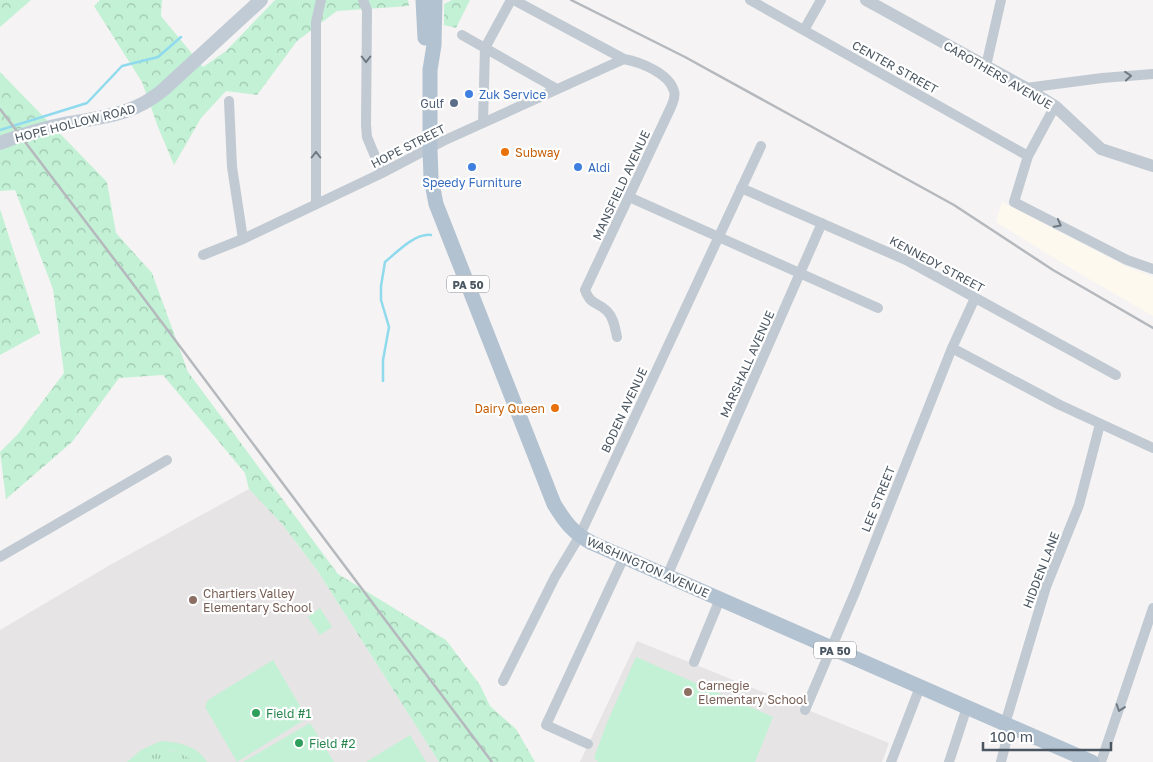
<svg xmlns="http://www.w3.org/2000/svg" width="1153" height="762" font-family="'Golos Text',sans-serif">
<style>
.commercial{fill:#fdf9ef}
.education{fill:#e6e4e5}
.grass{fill:url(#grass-tufts)}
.forest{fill:url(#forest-crowns)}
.park{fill:#c3f1d5}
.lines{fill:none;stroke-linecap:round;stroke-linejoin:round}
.stream{stroke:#90daee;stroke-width:2.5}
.minor{stroke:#c1cad2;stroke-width:10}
.tertiary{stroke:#c1cad2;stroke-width:12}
.secondary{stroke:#c1cbd6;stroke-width:14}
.primary{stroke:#b3c2d1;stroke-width:15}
.rail{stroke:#b5b8bd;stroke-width:2.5}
.oneway{stroke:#6e7983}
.shop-dot{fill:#3f7fe0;stroke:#fff;stroke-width:2}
.service-dot{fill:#5c6f8a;stroke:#fff;stroke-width:2}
.food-dot{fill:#e8710a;stroke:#fff;stroke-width:2}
.education-dot{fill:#8d6e63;stroke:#fff;stroke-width:2}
.leisure-dot{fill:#2e9e5b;stroke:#fff;stroke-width:2}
.labels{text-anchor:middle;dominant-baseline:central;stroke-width:4.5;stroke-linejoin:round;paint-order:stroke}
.shield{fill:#fff;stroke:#808990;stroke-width:1}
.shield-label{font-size:11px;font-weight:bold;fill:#4a5661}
.street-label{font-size:12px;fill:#4a5661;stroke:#fff}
.shop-label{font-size:12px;fill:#366cbe;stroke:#fff;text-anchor:start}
.service-label{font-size:12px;fill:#4e5e75;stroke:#fff;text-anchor:end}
.food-label{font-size:12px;fill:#c56008;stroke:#fff;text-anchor:start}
.education-label{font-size:12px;fill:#785e54;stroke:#fff;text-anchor:start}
.leisure-label{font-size:12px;fill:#27864d;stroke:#fff;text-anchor:start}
</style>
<defs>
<pattern id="grass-tufts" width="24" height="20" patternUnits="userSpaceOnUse" patternTransform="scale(1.25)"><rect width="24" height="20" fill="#c3f1d5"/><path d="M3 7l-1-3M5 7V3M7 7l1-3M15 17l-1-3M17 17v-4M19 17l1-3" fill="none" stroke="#a0c6b0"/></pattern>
<pattern id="forest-crowns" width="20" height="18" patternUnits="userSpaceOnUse" patternTransform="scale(1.25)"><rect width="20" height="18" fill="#c3f1d5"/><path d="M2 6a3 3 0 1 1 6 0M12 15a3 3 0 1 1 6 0" fill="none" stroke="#a0c6b0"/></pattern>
</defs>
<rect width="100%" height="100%" fill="#f5f3f3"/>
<path class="commercial" d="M 1002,202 L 1127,267 L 1153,277 L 1153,316 L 1077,272 L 996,222 Z"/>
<path class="education" d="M 249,489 L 282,524 L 317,570 L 439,762 L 0,762 L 0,630 L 110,565 Z
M 637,641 L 889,743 L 882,762 L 580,762 Z"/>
<path class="grass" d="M 162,750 L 179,752 L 196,762 L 139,762 L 153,753 Z"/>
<path class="forest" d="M 0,0 L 31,0 L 0,27 Z
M 100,0 L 162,0 L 161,16 L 203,67 L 226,51 L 275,0 L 408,0 L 409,6 L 337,11 L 297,41 L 257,95 L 226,91 L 201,118 L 174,165 L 158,127 L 142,82 L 94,6 Z
M 452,0 L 470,0 L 456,28 L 444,25 L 444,4 Z
M 0,72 L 107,182 L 116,233 L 152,273 L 188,372 L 338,574 L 446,640 L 480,685 L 490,706 L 516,729 L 535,762 L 439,762 L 317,570 L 282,524 L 249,489 L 245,473 L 163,375 L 119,378 L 72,442 L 6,499 L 0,452 L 18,434 L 64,373 L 53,289 L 15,190 L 0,191 Z
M 0,209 L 40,333 L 0,355 Z"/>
<path class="park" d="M 320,608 L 332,627 L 320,635 L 308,617 Z
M 636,657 L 773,717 L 755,762 L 598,762 L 594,758 L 606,725 Z
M 273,660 L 307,718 L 237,762 L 205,707 L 208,700 Z
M 310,723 L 334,762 L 243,762 Z
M 410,735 L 426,762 L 366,762 Z
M 161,741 C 178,742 198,746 207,762 L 196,762 L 179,752 L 170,750 L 153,753 L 139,762 L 127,762 L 141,750 Z"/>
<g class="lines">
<path class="stream" d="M 0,130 L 87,103 L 122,66 L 158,57 L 181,37
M 383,381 L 383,360 L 389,327 L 381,300 L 381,286 L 385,262 C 397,252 415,233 431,235"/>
<path class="minor" d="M 363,0 L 367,10 L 366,125 L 367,137 L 382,173
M 514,0 L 624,59 C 640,62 669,73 674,91 C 676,97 673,102 671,107 L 585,290 C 591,306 597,301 607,311 C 614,318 615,328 617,337
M 750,0 L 1028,156
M 804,30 L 821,0
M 462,35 L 557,89
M 986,66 L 1001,0
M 1026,88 L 1102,78 L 1153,74
M 229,101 L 232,167 L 243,239
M 1055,106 L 1028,156 L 1014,202 L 1127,260 L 1153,269
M 483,123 L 485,48 L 511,0
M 741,188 L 908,261 L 1116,375
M 629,197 L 878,308
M 316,204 L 316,22 L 321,0
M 203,255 L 243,239 L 382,173 L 443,141 L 624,59
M 952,348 L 1060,405 L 1153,448
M 0,557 L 167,460
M 667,576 L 822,223
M 694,662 L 720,599
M 503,681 L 555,577 L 579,537 L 761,146
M 805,710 L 856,590 L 952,348 L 975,298
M 1005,724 L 1046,587 L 1079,505 L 1100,424
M 588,744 L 546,725 L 624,557
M 891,762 L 920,687
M 949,762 L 967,707
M 1001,762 L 1010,726
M 1101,762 L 1153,608"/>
<path class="tertiary" d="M 866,0 L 1026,88 L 1055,106 L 1101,149 L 1153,166"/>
<path class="secondary" d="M 0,143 C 19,136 39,129 59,125 C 98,117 131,117 163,90 L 261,0"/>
<path class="primary" d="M 423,0 L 425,38
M 435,0 L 434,45 L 430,70 L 430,149 L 431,178 L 436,204 L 554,504 C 565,522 573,533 592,543 L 1092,762"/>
<path class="rail" d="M 571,0 L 685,57 L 954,205 L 1053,270 L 1153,328
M 0,109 L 127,276 L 492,762"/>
</g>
<defs><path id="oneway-chevron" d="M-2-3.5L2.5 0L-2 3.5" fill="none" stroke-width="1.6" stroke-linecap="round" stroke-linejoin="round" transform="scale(1.25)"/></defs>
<g class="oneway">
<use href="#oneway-chevron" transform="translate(366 59) rotate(90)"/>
<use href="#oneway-chevron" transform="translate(1128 76) rotate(-5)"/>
<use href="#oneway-chevron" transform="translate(316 155) rotate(-90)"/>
<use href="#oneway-chevron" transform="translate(1058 224) rotate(28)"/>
<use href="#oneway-chevron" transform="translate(1120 708) rotate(109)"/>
</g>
<g class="shop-dot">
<circle cx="469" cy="94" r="5"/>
<circle cx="472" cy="167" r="5"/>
<circle cx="578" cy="167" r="5"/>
</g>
<circle class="service-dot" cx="454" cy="103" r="5"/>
<g class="food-dot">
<circle cx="505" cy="152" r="5"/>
<circle cx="555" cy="408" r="5"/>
</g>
<g class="education-dot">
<circle cx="193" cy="600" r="5"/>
<circle cx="688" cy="692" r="5"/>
</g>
<g class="leisure-dot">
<circle cx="256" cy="713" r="5"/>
<circle cx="299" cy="743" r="5"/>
</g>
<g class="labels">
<g class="shield">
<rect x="447" y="275.5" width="42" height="17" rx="4"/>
<rect x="814" y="641.5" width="42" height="17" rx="4"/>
</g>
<g class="shield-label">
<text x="468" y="284">PA 50</text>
<text x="835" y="650">PA 50</text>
</g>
<g class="street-label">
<text transform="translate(895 67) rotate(29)">CENTER STREET</text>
<text transform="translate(998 75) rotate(30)">CAROTHERS AVENUE</text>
<text transform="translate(75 123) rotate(-14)">HOPE HOLLOW ROAD</text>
<text transform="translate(408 146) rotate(-27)">HOPE STREET</text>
<text transform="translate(621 185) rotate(-65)">MANSFIELD AVENUE</text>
<text transform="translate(937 264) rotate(28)">KENNEDY STREET</text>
<text transform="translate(747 364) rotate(-66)">MARSHALL AVENUE</text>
<text transform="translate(624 410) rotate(-65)">BODEN AVENUE</text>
<text transform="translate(878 499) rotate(-68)">LEE STREET</text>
<text transform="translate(648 567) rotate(24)">WASHINGTON AVENUE</text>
<text transform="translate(1041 570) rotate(-69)">HIDDEN LANE</text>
</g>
<g class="shop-label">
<text x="479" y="94">Zuk Service</text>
<text x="588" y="167">Aldi</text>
<text x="472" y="182" text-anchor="middle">Speedy Furniture</text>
</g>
<g class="service-label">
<text x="444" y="103">Gulf</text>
</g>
<g class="food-label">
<text x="515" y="152">Subway</text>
<text x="545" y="408" text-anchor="end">Dairy Queen</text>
</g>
<g class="education-label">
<text x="203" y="593">Chartiers Valley<tspan x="203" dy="14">Elementary School</tspan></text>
<text x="698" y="685">Carnegie<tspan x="698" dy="14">Elementary School</tspan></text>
</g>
<g class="leisure-label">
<text x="266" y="713">Field #1</text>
<text x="309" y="743">Field #2</text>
</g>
</g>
<path d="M983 742v8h128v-8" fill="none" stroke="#4a5661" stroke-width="2.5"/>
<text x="990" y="742" font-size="15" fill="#4a5661" stroke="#ffffff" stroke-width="4" paint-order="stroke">100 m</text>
</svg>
